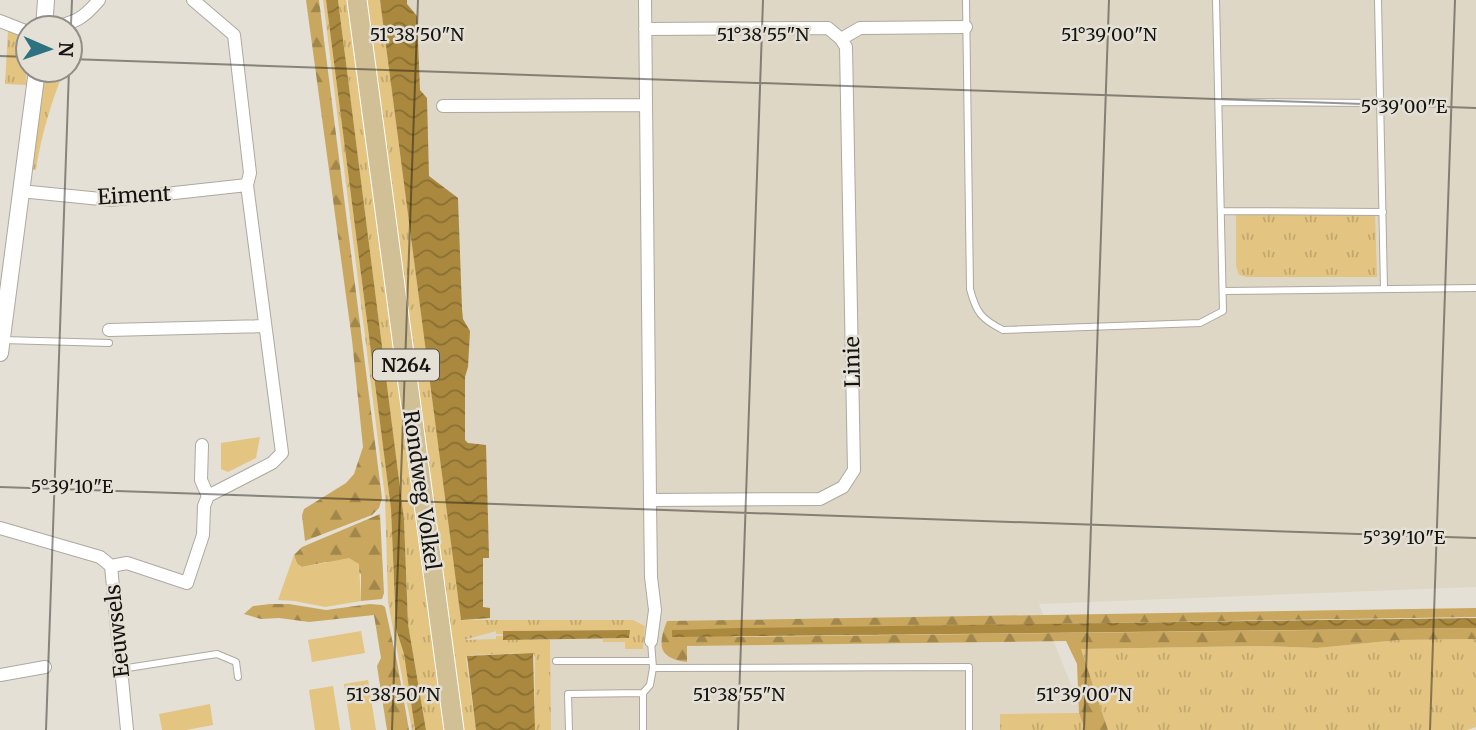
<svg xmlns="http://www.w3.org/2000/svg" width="1476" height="730" font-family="Merriweather,serif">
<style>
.built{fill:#dfd7c6}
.grass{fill:url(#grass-tufts)}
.forest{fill:url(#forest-firs)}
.park{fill:#e3c480}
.water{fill:url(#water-waves)}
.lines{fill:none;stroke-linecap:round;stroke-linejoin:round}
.service-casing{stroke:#ada9a0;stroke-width:8}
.minor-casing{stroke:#ada9a0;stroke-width:14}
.tertiary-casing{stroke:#ada9a0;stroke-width:18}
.primary-casing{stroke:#fff;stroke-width:21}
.service{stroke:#fff;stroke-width:6}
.minor{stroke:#fff;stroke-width:12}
.tertiary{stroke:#fff;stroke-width:16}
.primary{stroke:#d1bf95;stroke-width:19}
.ticks{fill:none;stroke:#151310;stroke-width:2;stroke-opacity:0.45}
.labels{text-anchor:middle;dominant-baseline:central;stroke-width:5;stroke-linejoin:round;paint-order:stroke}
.shield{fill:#e4e0d6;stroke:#53504b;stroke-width:2}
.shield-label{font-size:19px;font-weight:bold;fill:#151310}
.street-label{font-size:21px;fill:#151310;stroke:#e4e0d6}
.ticks-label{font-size:18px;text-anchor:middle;fill:#151310;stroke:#e4e0d6;stroke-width:5;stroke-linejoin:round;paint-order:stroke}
</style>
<defs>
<pattern id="grass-tufts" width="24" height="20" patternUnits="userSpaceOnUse" patternTransform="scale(1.75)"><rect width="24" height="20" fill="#e3c480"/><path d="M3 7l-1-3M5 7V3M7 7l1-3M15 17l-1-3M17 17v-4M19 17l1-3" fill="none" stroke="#c2a86e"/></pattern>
<pattern id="forest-firs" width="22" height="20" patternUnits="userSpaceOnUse" patternTransform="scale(1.75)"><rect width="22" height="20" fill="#c9a75e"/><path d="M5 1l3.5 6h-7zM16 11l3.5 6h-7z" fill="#a2874c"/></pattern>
<pattern id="water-waves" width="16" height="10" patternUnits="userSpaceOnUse" patternTransform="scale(1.75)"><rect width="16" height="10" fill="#aa893f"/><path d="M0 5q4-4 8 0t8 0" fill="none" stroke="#896f33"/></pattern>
</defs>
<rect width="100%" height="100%" fill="#e4e0d6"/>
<path class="built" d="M 372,0 L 1476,0 L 1476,587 L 1039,604 L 1089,730 L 469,730 Z"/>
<path class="grass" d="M 323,0 L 326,0 L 391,509 L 396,629 L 404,654 L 415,730 L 412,730 L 388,602 L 385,497 Z
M 338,0 L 349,0 L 445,730 L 426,730 L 408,624 L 404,519 Z
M 366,0 L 380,0 L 461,620 L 633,620 L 645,626 L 643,649 L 625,649 L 625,642 L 603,642 L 603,639 L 629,638 L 629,630 L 504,631 L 503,634 L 496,634 L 496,631 L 464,640 L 496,639 L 496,636 L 503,636 L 503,640 L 550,640 L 551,730 L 535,730 L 535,657 L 533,653 L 470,655 L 466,659 L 476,730 L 462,730 Z
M 8,30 L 28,41 L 26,85 L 5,84 Z
M 45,70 L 64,70 C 51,104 41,135 36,170 L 30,169 Z
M 1375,212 L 1377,277 L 1247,277 L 1239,275 L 1236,266 L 1236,213 Z
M 1476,639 L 1476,727 L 1467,730 L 1108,730 L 1081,649 L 1260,646 L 1317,648 L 1399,640 Z
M 1079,713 L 1085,730 L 1000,730 L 1000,714 Z"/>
<path class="forest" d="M 306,0 L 319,0 L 382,498 L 379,508 L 372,515 L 305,541 L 302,515 L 304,509 L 346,483 L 354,474 L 363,447 L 352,340 Z
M 380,514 L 384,593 L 382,599 L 361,601 L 361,574 L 326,562 L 302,567 L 297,564 L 294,555 L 302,547 Z
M 270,604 L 289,604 L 326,610 L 370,604 L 382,605 L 385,607 L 397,662 L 409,730 L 387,730 L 377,666 L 381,658 L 374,615 L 309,622 L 279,618 L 261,619 L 244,614 L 253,606 Z
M 1476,608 L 1476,617 L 672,630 L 737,637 L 1476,628 L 1476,639 L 1399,640 L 1317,648 L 1260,646 L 1081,649 L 1108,730 L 1085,730 L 1079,713 L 1077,664 L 1066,641 L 687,646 L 687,662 C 657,658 658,644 667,621 Z"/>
<path class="park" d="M 260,437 L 256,458 L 228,472 L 221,469 L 221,443 Z
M 294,555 L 297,564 L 302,567 L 349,558 L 359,564 L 361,601 L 325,607 L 294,601 L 278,600 Z
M 361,631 L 365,653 L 312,662 L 308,640 Z
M 368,680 L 376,730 L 351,730 L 344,684 Z
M 333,686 L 340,730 L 315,730 L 309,690 Z
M 210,704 L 213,725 L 186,730 L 162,730 L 159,714 Z"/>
<path class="water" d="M 326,0 L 338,0 L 404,519 L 408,624 L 426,730 L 415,730 L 404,654 L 396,629 L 391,509 Z
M 380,0 L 407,0 L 407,4 L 417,16 L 420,90 L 427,98 L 429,176 L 458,198 L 462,309 L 463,319 L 470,331 L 468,367 L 465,377 L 465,440 L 468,443 L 486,445 L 489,555 L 489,558 L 483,558 L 483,607 L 490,608 L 490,618 L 461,620 Z
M 1476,618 L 1476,628 L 672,637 L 672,630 L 738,628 Z
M 630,630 L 629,638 L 503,640 L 503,631 Z
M 533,653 L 535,730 L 476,730 L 467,656 Z"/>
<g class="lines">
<g class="service-casing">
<path id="service" d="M 966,0 L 970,289 C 976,312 981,319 1003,330 L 1200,323 L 1223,311 L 1216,0
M 1378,0 L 1384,289
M 1219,102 L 1380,103
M 1221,211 L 1383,212
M 1224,291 L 1476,288
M 3,340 L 109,343
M 651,641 L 653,668 L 969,667 L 969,730
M 556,661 L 652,661
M 121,669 L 217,654 L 236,662 L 238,677
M 569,730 L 568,694 L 643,693
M 643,730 L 643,693 L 650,685 L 653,668"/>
</g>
<g class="minor-casing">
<path id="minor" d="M 645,0 L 650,500 L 651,577 L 655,610 L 651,641
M 0,21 L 28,32
M 53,28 C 77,21 83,19 99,0
M 645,29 L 828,28 L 841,39 L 846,47 L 854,470 L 843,487 L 820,499 L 650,500
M 841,39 L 860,28 L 966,27
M 443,106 L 646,105
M 20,191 L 111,200 L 247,185
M 109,330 L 265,326
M 202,445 L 201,480 L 208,496
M 0,528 L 100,557 L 111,566 L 127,730
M 111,566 L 127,563 L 187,583 L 203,535 L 204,506 L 208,496 L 272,463 L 282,453 L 247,185 L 250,173 L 234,35 L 193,0
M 0,675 L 45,667"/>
</g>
<g class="tertiary-casing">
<path id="tertiary" d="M 44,28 L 46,0
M 0,353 L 37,70"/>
</g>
<g class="primary-casing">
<path id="primary" d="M 357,0 L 454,730"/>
</g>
<use href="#service" class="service"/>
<use href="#minor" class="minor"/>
<use href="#tertiary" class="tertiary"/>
<use href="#primary" class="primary"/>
</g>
<path class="ticks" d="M 70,48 L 72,0M 0,56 L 28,57M 70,59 L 1476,108M 0,487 L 1476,538M 46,730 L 69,70M 392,730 L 418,0M 738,730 L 763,0M 1084,730 L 1109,0M 1430,730 L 1455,0"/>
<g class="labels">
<rect class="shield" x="373" y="349.5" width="66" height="31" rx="5"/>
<g class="shield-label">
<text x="406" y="365">N264</text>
</g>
<g class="street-label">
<text transform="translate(134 195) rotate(-3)">Eiment</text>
<text transform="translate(852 362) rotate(-91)">Linie</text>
<text transform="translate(422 490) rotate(82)">Rondweg Volkel</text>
<text transform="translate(117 631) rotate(-96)">Eeuwsels</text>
</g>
</g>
<g class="ticks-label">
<text x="417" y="41">51°38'50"N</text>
<text x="763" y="41">51°38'55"N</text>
<text x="1109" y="41">51°39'00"N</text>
<text x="1404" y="113">5°39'00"E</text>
<text x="72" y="493">5°39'10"E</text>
<text x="1404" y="544">5°39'10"E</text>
<text x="393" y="701">51°38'50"N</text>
<text x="739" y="701">51°38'55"N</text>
<text x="1084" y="701">51°39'00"N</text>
</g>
<g transform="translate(49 49) rotate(92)"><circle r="33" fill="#e4e0d6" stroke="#918e87" stroke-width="2"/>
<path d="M0-5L12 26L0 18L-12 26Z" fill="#2e7282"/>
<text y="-10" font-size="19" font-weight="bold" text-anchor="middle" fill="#151310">N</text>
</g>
</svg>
